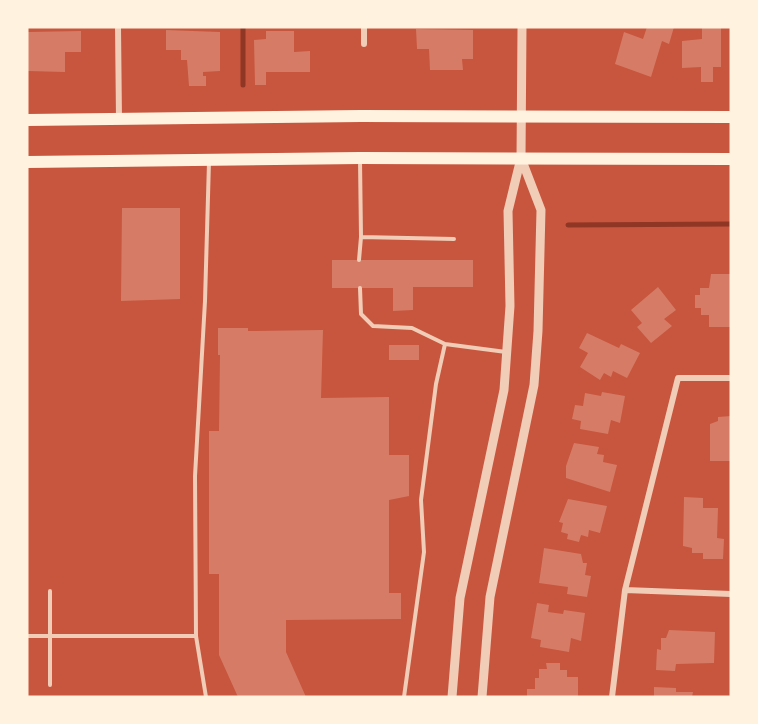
<svg xmlns="http://www.w3.org/2000/svg" width="758" height="724" font-family="'Roboto Condensed',sans-serif">
<style>
.lines{fill:none;stroke-linecap:round;stroke-linejoin:round}
.stream{stroke:#8f3625;stroke-width:5}
.building{fill:#d67c66}
.service{stroke:#f1ccb7;stroke-width:4}
.minor{stroke:#f1ccb7;stroke-width:6}
.tertiary{stroke:#f1ccb7;stroke-width:9}
.primary{stroke:#fff3e0;stroke-width:12}
</style>
<rect width="100%" height="100%" fill="#c8553d"/>
<g class="lines">
<path class="stream" d="M 243,27 L 243,85
M 568,225 L 731,224"/>
</g>
<path class="building" d="M 647,27 L 674,27 L 669,44 L 662,41 L 651,77 L 615,64 L 624,32 L 643,39 Z
M 702,27 L 721,27 L 721,67 L 713,67 L 713,82 L 701,82 L 701,67 L 682,68 L 682,41 L 702,39 Z
M 416,29 L 473,30 L 473,59 L 462,59 L 463,70 L 430,70 L 429,49 L 417,49 Z
M 166,30 L 220,32 L 220,71 L 203,72 L 203,76 L 206,76 L 206,86 L 189,86 L 187,60 L 181,60 L 181,50 L 166,50 Z
M 81,31 L 81,52 L 65,52 L 65,72 L 28,71 L 28,32 Z
M 266,31 L 294,31 L 294,52 L 310,51 L 310,72 L 266,72 L 266,85 L 255,85 L 254,40 L 266,39 Z
M 122,208 L 180,208 L 180,299 L 121,301 Z
M 332,260 L 473,260 L 473,287 L 413,287 L 413,310 L 393,311 L 393,288 L 332,288 Z
M 711,274 L 730,274 L 731,327 L 709,327 L 709,315 L 701,315 L 701,308 L 695,308 L 695,295 L 700,295 L 700,288 L 709,288 Z
M 658,287 L 676,310 L 664,319 L 672,326 L 651,343 L 637,327 L 642,323 L 631,310 Z
M 218,328 L 248,328 L 248,331 L 323,330 L 321,398 L 389,397 L 389,455 L 409,455 L 409,496 L 389,500 L 389,593 L 401,593 L 401,619 L 286,620 L 286,652 L 306,697 L 238,697 L 219,655 L 219,574 L 209,574 L 209,431 L 219,431 L 220,355 L 218,355 Z
M 587,333 L 619,348 L 621,344 L 640,353 L 627,378 L 613,371 L 611,377 L 604,373 L 600,380 L 580,367 L 588,353 L 579,348 Z
M 389,345 L 419,345 L 419,360 L 389,360 Z
M 602,392 L 625,396 L 620,423 L 611,420 L 608,434 L 580,429 L 581,421 L 572,419 L 575,405 L 583,406 L 585,393 L 601,396 Z
M 731,416 L 731,461 L 710,461 L 710,424 L 718,421 L 718,417 Z
M 574,443 L 599,447 L 597,454 L 604,455 L 603,462 L 617,465 L 610,492 L 566,478 L 566,466 Z
M 684,497 L 703,498 L 703,508 L 718,508 L 717,538 L 724,539 L 723,559 L 703,559 L 703,553 L 692,553 L 692,548 L 683,546 Z
M 568,499 L 607,506 L 600,533 L 589,530 L 588,537 L 581,535 L 579,542 L 567,539 L 568,534 L 561,532 L 563,523 L 559,522 Z
M 544,548 L 581,554 L 583,563 L 587,563 L 585,575 L 591,576 L 587,597 L 567,594 L 568,587 L 539,583 Z
M 537,603 L 549,605 L 548,612 L 563,614 L 564,610 L 585,613 L 581,641 L 571,638 L 569,652 L 540,647 L 541,640 L 531,638 Z
M 669,630 L 715,632 L 714,663 L 676,664 L 675,671 L 656,670 L 657,649 L 661,650 L 661,638 L 666,638 Z
M 546,663 L 560,663 L 560,670 L 567,670 L 567,677 L 578,677 L 578,697 L 527,697 L 527,689 L 535,689 L 535,678 L 539,678 L 539,669 L 547,669 Z
M 654,687 L 676,688 L 676,692 L 693,692 L 692,697 L 654,697 Z"/>
<g class="lines">
<path class="service" d="M 360,160 L 361,237 L 454,239
M 359,260 L 361,237
M 360,288 L 361,314 L 373,326 L 412,328 L 445,344
M 50,591 L 50,685
M 27,636 L 196,636 L 195,476 L 205,301 L 209,162
M 196,636 L 206,697
M 404,697 L 424,552 L 421,500 L 436,384 L 445,344 L 506,352"/>
<path class="minor" d="M 118,27 L 119,119
M 364,27 L 364,44
M 625,590 L 731,594
M 612,697 L 625,590 L 678,378 L 731,378"/>
<path class="tertiary" d="M 452,697 L 460,598 L 504,390 L 510,306 L 508,211 L 521,158 L 522,27
M 482,697 L 490,597 L 534,385 L 538,331 L 541,210 L 521,158"/>
<path class="primary" d="M 27,120 L 361,116 L 731,117
M 27,162 L 360,158 L 731,159"/>
</g>
<rect width="758" height="724" fill="none" stroke="#fff3e0" stroke-width="57"/>
</svg>
